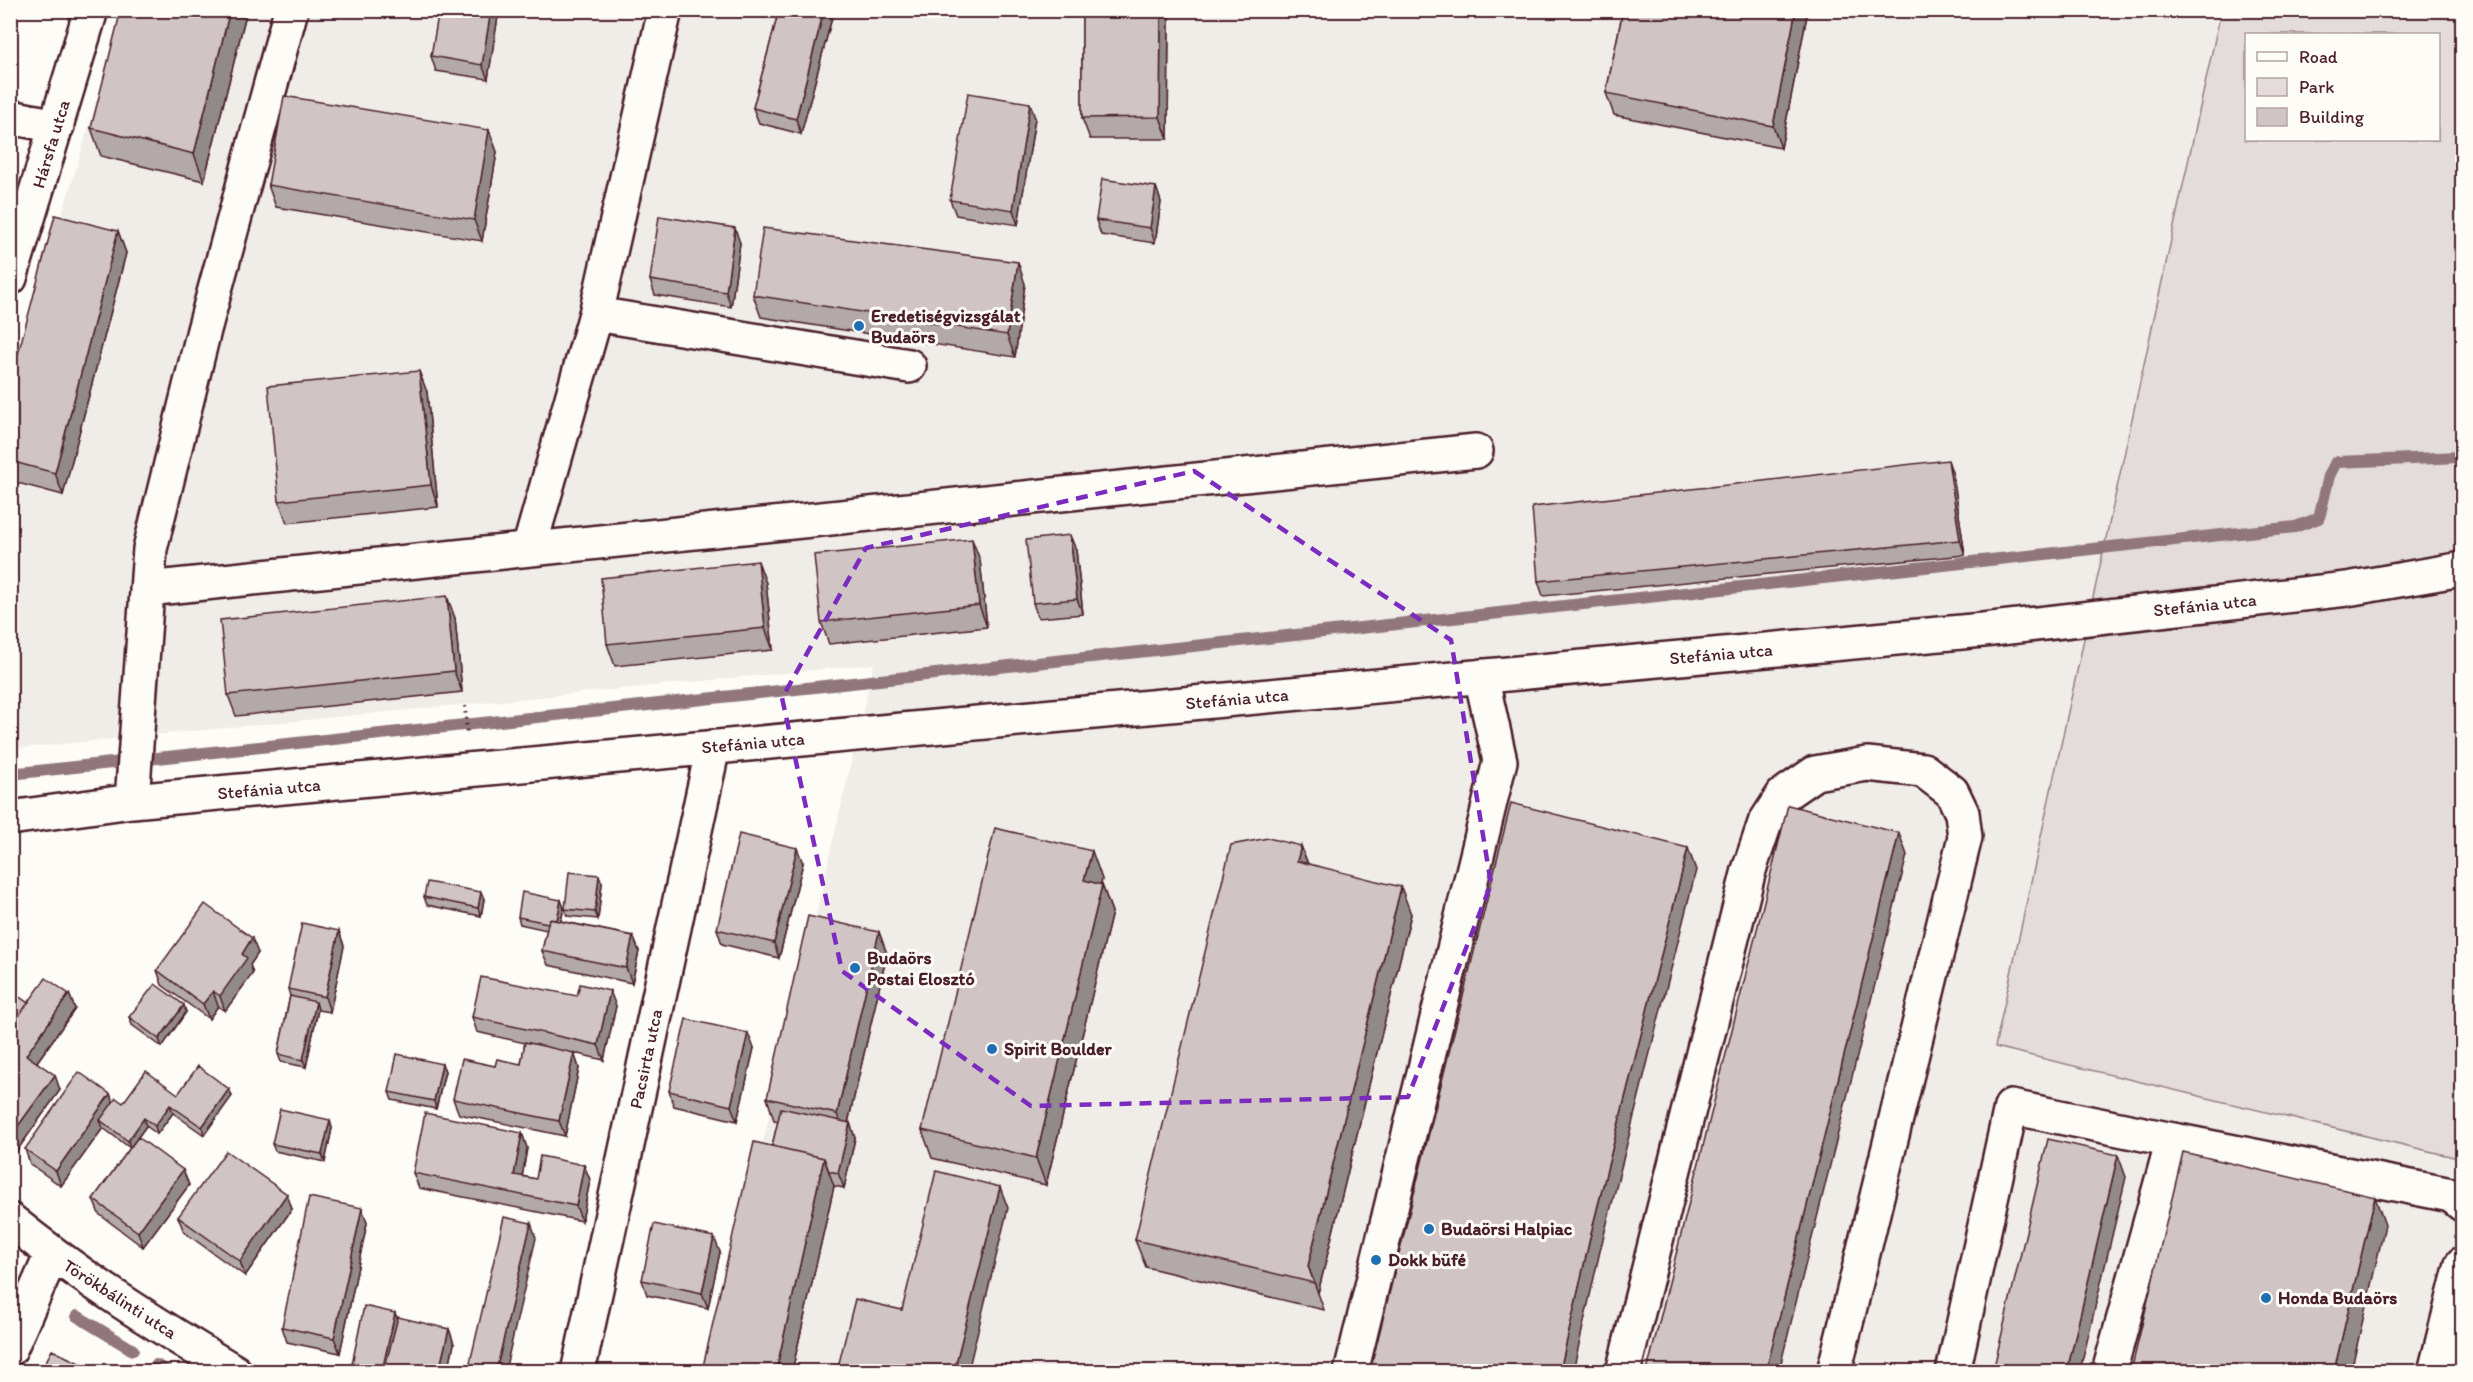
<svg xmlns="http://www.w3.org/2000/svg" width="2473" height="1382" font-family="Itim,sans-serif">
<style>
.built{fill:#f0ece8}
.green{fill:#e3dcda;stroke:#967e82;stroke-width:1.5;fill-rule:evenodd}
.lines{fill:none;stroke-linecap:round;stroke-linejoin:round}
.stream{stroke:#91777b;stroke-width:12}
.minor-casing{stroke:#4a1f2b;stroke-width:38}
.path{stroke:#4a1f2b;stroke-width:4;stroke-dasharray:1.5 4.5;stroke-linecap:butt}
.minor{stroke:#fdfcf7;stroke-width:33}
.wall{fill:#b3a9a9;stroke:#4a1f2b;stroke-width:1.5}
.shaded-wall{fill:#928a89;stroke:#4a1f2b;stroke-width:1.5}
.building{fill:#d0c5c4;stroke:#4a1f2b;stroke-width:1.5}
.marked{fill:none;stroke:#7b2cbf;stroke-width:4.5;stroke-dasharray:12 8;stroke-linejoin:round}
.poi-dot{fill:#1f6fb2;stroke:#fdfcf7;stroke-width:2}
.labels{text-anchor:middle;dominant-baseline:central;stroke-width:6;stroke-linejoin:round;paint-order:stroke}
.street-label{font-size:18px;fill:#4a1f2b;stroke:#fdfcf7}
.poi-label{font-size:18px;font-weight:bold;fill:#4a1f2b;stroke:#fdfcf7;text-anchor:start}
</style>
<rect width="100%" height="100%" fill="#fdfcf7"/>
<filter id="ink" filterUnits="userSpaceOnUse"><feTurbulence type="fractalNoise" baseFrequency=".0167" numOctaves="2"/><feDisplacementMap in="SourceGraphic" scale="12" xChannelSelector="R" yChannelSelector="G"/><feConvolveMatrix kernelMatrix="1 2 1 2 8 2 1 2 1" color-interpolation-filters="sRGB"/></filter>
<g filter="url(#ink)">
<path class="built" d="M 124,11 L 2221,11 L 1995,1047 L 2462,1159 L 2462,1371 L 710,1371 L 874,664 L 11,749 L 11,382 Z"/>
<path class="green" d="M 2221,11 L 2462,11 L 2462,1159 L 1995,1047 ZM 2246,34 L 2438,34 L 2438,140 L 2246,140 Z"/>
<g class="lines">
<path class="stream" d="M 10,774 L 2295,527 L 2319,518 L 2329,476 L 2336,462 L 2462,457
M 77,1316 L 133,1350
M 156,1365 L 168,1372"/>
<g class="minor-casing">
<path id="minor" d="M 10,117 L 57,126
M 10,278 L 91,10
M 596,314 L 909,366
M 529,549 L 596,314 L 665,10
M 147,589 L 1476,451
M 132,801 L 150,549 L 204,330 L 291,10
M 10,818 L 132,801 L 1983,630 L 2347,589 L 2462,569
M 10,1220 C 81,1278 157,1325 235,1372
M 10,1349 L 52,1254
M 578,1372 L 713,747
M 1351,1372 L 1500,761 L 1481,676
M 1623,1372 L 1749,870 L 1765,823 L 1783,795 L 1815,773 L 1867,764 L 1923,770 L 1952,792 L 1962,813 L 1965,837 L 1834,1372
M 1953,1372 L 2011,1107 L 2173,1140
M 2109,1372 L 2173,1140 L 2451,1195 L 2462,1204
M 2435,1372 L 2462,1264"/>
</g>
<path class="path" d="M 465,706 L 467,732"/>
<use href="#minor" class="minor"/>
</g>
<path class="wall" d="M 247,10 L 204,181 L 101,156 L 91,128 Z
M 499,10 L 488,79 L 436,71 L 431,56 Z
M 779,10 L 834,10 L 801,134 L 759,123 L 753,108 Z
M 1082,10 L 1169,10 L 1168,139 L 1090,139 L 1082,118 Z
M 1623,10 L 1808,10 L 1781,148 L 1614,115 L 1606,93 Z
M 1035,118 L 1018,225 L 956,215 L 950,200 Z
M 489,130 L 497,152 L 482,241 L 276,207 L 268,185 Z
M 1156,187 L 1161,202 L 1155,243 L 1101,235 L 1096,220 Z
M 118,231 L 126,253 L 63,495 L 10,481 L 10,384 Z
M 740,243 L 731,307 L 655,295 L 650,280 Z
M 1025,284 L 1015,357 L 761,317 L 753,295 Z
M 427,392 L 438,507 L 287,523 L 279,501 Z
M 1953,475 L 1965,555 L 1543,596 L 1538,581 Z
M 1076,550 L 1083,614 L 1038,618 L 1033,603 Z
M 980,560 L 987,627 L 829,644 L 821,622 Z
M 766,583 L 773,650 L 615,666 L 607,644 Z
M 455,618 L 462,692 L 236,716 L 228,695 Z
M 1301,846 L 1308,864 L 1411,914 L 1318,1293 L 1324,1310 L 1146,1267 L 1135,1240 Z
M 803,863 L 779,958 L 722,944 L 717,929 Z
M 1102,879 L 1101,884 L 1102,885 L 1112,912 L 1046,1185 L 932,1158 L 922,1130 Z
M 602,883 L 598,919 L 567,916 L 565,909 Z
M 481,892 L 484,899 L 481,916 L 427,905 L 424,897 Z
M 561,900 L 564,908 L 561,921 L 633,936 L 639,951 L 632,983 L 548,965 L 542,951 L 547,930 L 520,924 L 518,917 Z
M 339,931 L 344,946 L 330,1012 L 318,1010 L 306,1067 L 281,1062 L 278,1054 L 290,996 L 288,989 Z
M 879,932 L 887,954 L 848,1123 L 850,1123 L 855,1138 L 844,1188 L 834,1186 L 792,1371 L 772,1146 L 778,1121 L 774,1120 L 767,1098 Z
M 258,953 L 250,965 L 253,973 L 225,1011 L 218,1006 L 209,1019 L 162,985 L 157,970 Z
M 10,992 L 28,1003 L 69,994 L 75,1009 L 37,1062 L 60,1090 L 16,1152 L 10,1148 Z
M 616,1006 L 604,1060 L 574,1053 L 579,1068 L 565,1136 L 459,1114 L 453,1099 L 495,1066 L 521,1064 L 525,1043 L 477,1032 L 472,1017 Z
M 186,1012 L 162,1047 L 132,1025 L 129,1017 Z
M 754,1048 L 737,1121 L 674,1106 L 669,1091 Z
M 442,1064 L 445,1071 L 436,1109 L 392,1100 L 389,1092 Z
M 229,1089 L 232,1096 L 204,1135 L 173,1113 L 157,1134 L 146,1126 L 138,1137 L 189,1185 L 143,1247 L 99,1214 L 93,1199 L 130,1148 L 103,1128 L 61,1186 L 30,1164 L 25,1149 L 110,1094 L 113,1102 L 123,1103 L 178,1094 Z
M 332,1128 L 325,1162 L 275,1151 L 272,1144 Z
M 522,1133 L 527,1148 L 522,1176 L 536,1179 L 584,1165 L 590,1180 L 582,1221 L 419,1188 L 413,1173 Z
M 362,1208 L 367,1223 L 340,1353 L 287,1342 L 282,1327 Z
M 292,1209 L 245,1276 L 184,1232 L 178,1217 Z
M 720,1252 L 708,1308 L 647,1295 L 642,1280 Z
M 395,1313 L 397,1320 L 449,1329 L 454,1344 L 448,1371 L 354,1371 L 352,1364 Z"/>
<path class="shaded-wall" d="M 230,10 L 247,10 L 204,181 L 194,154 Z
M 491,10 L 499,10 L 488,79 L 482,65 Z
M 824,10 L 834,10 L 801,134 L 796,119 Z
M 1161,10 L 1169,10 L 1168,139 L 1160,117 Z
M 1796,10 L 1808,10 L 1781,148 L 1773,126 Z
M 1030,103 L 1035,118 L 1018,225 L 1013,210 Z
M 489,130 L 497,152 L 482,241 L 474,220 Z
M 1156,187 L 1161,202 L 1155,243 L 1150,228 Z
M 735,228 L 740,243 L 731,307 L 726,292 Z
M 118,231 L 126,253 L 63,495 L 55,473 Z
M 1018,262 L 1025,284 L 1015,357 L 1007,335 Z
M 419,371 L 427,392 L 438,507 L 431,485 Z
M 1948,460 L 1953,475 L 1965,555 L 1960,540 Z
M 1070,535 L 1076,550 L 1083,614 L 1077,599 Z
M 972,539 L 980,560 L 987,627 L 979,605 Z
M 758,561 L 766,583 L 773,650 L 765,628 Z
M 447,596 L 455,618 L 462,692 L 454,671 Z
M 1899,833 L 1907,855 L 1779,1371 L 1766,1371 Z
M 1301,846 L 1311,873 L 1297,861 Z
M 797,848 L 803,863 L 779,958 L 774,943 Z
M 1688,848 L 1696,870 L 1600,1251 L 1573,1371 L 1560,1371 L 1592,1229 Z
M 1092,851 L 1102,879 L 1094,908 L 1084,880 Z
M 599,875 L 602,883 L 598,919 L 595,912 Z
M 1102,885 L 1112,912 L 1046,1185 L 1036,1158 Z
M 1401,887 L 1411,914 L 1318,1293 L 1308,1266 Z
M 481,892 L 484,899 L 481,916 L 478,908 Z
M 561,900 L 564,908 L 558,933 L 556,925 Z
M 339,931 L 344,946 L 330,1012 L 325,997 Z
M 879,932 L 887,954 L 845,1136 L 837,1114 Z
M 633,936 L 639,951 L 632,983 L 626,968 Z
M 252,938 L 258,953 L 250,965 L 253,973 L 225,1011 L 220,996 L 242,954 Z
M 213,991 L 218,1006 L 209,1019 L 203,1004 Z
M 610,991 L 616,1006 L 604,1060 L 598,1045 Z
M 69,994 L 75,1009 L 31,1070 L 26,1055 Z
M 316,1002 L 318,1009 L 306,1067 L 303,1060 Z
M 184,1005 L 186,1012 L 162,1047 L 159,1039 Z
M 748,1033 L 754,1048 L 737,1121 L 731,1106 Z
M 574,1053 L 579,1068 L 565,1136 L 559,1121 Z
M 442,1064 L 445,1071 L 436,1109 L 434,1101 Z
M 55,1075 L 60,1090 L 16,1152 L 10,1137 Z
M 229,1089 L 232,1096 L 204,1135 L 202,1127 Z
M 110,1094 L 116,1109 L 100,1120 L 103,1128 L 61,1186 L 56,1171 Z
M 170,1105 L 173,1113 L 157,1134 L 155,1126 Z
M 144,1118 L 146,1126 L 130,1148 L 128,1141 Z
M 330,1120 L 332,1128 L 325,1162 L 322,1154 Z
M 850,1123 L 855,1138 L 844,1188 L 838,1173 Z
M 522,1133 L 527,1148 L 520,1190 L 514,1175 Z
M 2118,1155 L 2126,1177 L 2080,1371 L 2067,1371 Z
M 824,1158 L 834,1186 L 792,1371 L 776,1371 Z
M 584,1165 L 590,1180 L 582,1221 L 576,1206 Z
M 183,1170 L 189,1185 L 143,1247 L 138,1232 Z
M 1000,1187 L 1008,1208 L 968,1371 L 954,1371 Z
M 287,1194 L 292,1209 L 245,1276 L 240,1261 Z
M 2375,1197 L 2385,1225 L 2351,1371 L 2334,1371 Z
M 362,1208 L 367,1223 L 340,1353 L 334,1338 Z
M 531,1223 L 536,1238 L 505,1371 L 496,1371 Z
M 714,1237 L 720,1252 L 708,1308 L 702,1293 Z
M 395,1313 L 398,1320 L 387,1371 L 382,1371 Z
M 449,1329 L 454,1344 L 448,1371 L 439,1371 Z"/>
<path class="building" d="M 121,10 L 230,10 L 194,154 L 91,128 Z
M 439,10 L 491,10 L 482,65 L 431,56 Z
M 779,10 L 824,10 L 796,119 L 753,108 Z
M 1082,10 L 1161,10 L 1160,117 L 1082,118 Z
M 1623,10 L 1796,10 L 1773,126 L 1606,93 Z
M 968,93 L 1030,103 L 1013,210 L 950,200 Z
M 284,96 L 489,130 L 474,220 L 268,185 Z
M 1102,179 L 1156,187 L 1150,228 L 1096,220 Z
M 55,215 L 118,231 L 55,473 L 10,461 L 10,384 Z
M 659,216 L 735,228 L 726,292 L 650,280 Z
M 763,228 L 1018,262 L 1007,335 L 753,295 Z
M 419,371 L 431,485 L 279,501 L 268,386 Z
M 1948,460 L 1960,540 L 1538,581 L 1532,507 Z
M 1070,535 L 1077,599 L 1033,603 L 1026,540 Z
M 972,539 L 979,605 L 821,622 L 814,555 Z
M 758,561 L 765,628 L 607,644 L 601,578 Z
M 447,596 L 454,671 L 228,695 L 220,620 Z
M 1511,803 L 1688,848 L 1592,1229 L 1560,1371 L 1370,1371 Z
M 1788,805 L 1899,833 L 1766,1371 L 1647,1371 Z
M 995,828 L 1092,851 L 1084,880 L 1102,885 L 1036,1158 L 922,1130 Z
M 739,834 L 797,848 L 774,943 L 717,929 Z
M 1268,838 L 1301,846 L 1297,861 L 1401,887 L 1308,1266 L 1314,1283 L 1135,1240 L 1231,845 Z
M 569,872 L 599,875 L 595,912 L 565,909 Z
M 427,882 L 481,892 L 478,908 L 424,897 Z
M 522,892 L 561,900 L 557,920 L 549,919 L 548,923 L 518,917 Z
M 205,904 L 252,938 L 242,954 L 247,958 L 220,996 L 213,991 L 203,1004 L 157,970 Z
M 808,916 L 879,932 L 837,1114 L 767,1098 Z
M 549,919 L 633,936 L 626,968 L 542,951 Z
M 302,923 L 339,931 L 325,997 L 288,989 Z
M 481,977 L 577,996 L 580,984 L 610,991 L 598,1045 L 472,1017 Z
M 46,978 L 69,994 L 26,1055 L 55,1075 L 10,1137 L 10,1028 Z
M 155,984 L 184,1005 L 159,1039 L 129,1017 Z
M 11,991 L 28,1003 L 10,1028 L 10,992 Z
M 290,996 L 316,1002 L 303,1060 L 278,1054 Z
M 686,1019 L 748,1033 L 731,1106 L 669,1091 Z
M 525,1042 L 574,1053 L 559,1121 L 453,1099 L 462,1059 L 495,1066 L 497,1059 L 521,1064 Z
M 397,1054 L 442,1064 L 434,1101 L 389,1092 Z
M 198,1066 L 229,1089 L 202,1127 L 170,1105 L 155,1126 L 144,1118 L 128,1141 L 100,1120 L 116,1098 L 123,1103 L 146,1071 L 178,1094 Z
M 79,1072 L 110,1094 L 56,1171 L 25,1149 Z
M 781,1108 L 850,1123 L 838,1173 L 829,1171 L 824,1158 L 772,1146 Z
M 280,1109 L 330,1120 L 322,1154 L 272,1144 Z
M 425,1113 L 522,1133 L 514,1175 L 536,1179 L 540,1156 L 584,1165 L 576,1206 L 413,1173 Z
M 138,1137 L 183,1170 L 138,1232 L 93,1199 Z
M 2048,1139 L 2118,1155 L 2067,1371 L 1993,1371 Z
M 754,1142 L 824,1158 L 776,1371 L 702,1371 Z
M 226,1151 L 287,1194 L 240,1261 L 178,1217 Z
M 2183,1152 L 2375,1197 L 2334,1371 L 2131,1371 Z
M 936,1171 L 1000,1187 L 954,1371 L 837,1371 L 855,1299 L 902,1310 Z
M 309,1197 L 362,1208 L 334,1338 L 282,1327 Z
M 504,1217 L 531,1223 L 496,1371 L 468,1371 Z
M 654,1224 L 714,1237 L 702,1293 L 642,1280 Z
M 364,1306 L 395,1313 L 382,1371 L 352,1364 Z
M 398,1317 L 449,1329 L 439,1371 L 384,1371 Z
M 52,1350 L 96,1371 L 41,1371 Z"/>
</g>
<path class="marked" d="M 1194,471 L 1451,640 L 1491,884 L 1408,1097 L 1031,1106 L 842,971 L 782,698 L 866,548 Z"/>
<g class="poi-dot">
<circle cx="859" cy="326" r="6"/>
<circle cx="855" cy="968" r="6"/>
<circle cx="992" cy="1049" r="6"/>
<circle cx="1429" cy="1229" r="6"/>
<circle cx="1376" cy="1260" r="6"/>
<circle cx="2266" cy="1298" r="6"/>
</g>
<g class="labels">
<g class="street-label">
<text transform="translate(51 144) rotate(-73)">Hársfa utca</text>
<text transform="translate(2205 605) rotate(-6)">Stefánia utca</text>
<text transform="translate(1721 654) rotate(-5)">Stefánia utca</text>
<text transform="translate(1237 699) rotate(-5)">Stefánia utca</text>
<text transform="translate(753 743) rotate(-5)">Stefánia utca</text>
<text transform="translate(269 789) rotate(-5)">Stefánia utca</text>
<text transform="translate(646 1059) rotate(-78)">Pacsirta utca</text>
<text transform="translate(120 1299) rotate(33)">Törökbálinti utca</text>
</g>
<g class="poi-label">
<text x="871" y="316">Eredetiségvizsgálat<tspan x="871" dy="21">Budaörs</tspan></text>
<text x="867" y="958">Budaörs<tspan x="867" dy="21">Postai Elosztó</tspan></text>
<text x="1004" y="1049">Spirit Boulder</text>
<text x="1441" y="1229">Budaörsi Halpiac</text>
<text x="1388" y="1260">Dokk büfé</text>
<text x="2278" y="1298">Honda Budaörs</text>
</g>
</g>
<rect width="2473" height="1382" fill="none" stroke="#fdfcf7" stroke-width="36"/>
<rect x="18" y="18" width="2437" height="1346" fill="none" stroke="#4a1f2b" stroke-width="2" filter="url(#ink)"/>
<rect x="2245" y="33" width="195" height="108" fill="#fdfcf7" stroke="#b5a4a5" stroke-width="1.5"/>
<rect x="2257" y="52" width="30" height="9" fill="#fdfcf7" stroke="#b5a4a5" stroke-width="1.5"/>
<text x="2299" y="63" font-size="18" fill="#4a1f2b">Road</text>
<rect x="2257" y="78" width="30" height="18" fill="#e3dcda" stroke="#b5a4a5" stroke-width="1.5"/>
<text x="2299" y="93" font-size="18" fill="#4a1f2b">Park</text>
<rect x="2257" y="108" width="30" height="18" fill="#d0c5c4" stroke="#b5a4a5" stroke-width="1.5"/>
<text x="2299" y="123" font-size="18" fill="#4a1f2b">Building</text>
</svg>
